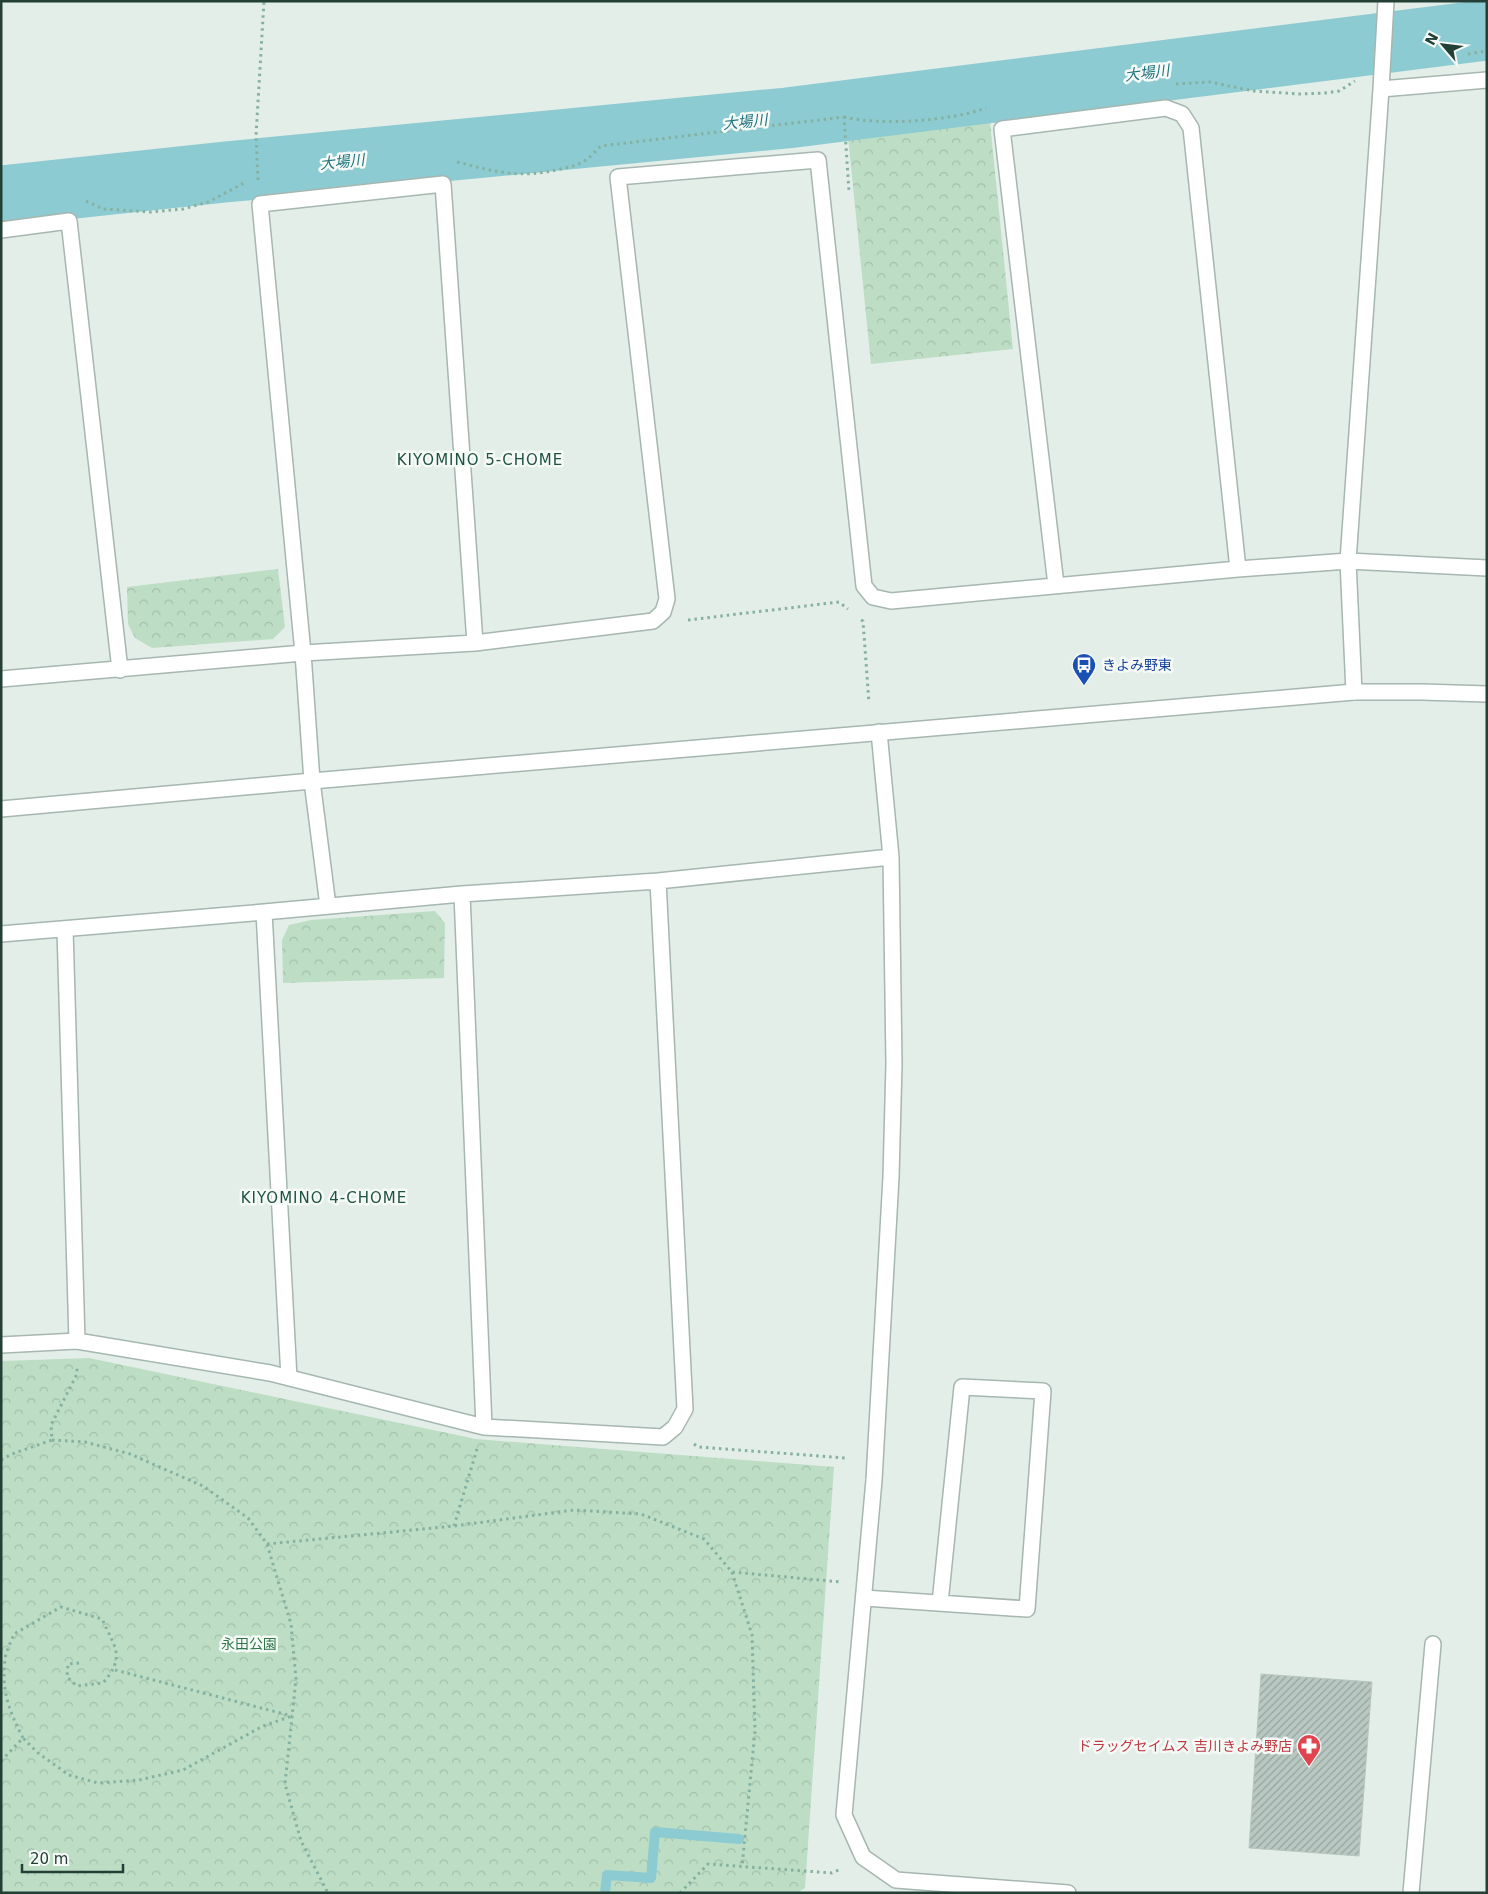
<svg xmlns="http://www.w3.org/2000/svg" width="1488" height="1894" font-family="'DejaVu Sans','Noto Sans JP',sans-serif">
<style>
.forest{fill:url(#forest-crowns)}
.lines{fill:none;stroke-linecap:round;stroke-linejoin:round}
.stream{stroke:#8dcbd2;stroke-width:10}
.river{stroke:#8dcbd2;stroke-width:61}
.building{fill:url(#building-hatch);stroke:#b6c7bf}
.service-casing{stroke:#a6b6b0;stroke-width:18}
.minor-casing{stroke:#a6b6b0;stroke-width:18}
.tertiary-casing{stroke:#a6b6b0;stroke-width:18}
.path{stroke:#85b1a1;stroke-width:3;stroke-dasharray:2.5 4;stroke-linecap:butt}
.service{stroke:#fff;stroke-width:15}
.minor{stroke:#fff;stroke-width:15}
.tertiary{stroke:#fff;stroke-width:15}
.labels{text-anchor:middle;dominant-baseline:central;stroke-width:5;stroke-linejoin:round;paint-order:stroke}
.transit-label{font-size:14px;fill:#164399;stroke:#f5faf7;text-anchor:start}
.park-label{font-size:14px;fill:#2d7646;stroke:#f5faf7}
.health-label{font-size:14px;fill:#be3a42;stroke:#f5faf7;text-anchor:end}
.water-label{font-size:15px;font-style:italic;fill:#1d717c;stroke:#f5faf7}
.neighbourhood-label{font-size:15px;letter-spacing:1px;fill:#1f5243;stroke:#f5faf7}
</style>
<defs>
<pattern id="forest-crowns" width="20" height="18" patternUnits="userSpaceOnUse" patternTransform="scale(1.25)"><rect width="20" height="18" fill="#bddec5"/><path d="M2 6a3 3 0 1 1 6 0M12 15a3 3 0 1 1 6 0" fill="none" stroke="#a2c0aa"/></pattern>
<pattern id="building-hatch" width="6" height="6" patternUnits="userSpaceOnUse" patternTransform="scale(1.25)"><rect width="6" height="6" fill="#b9c8c2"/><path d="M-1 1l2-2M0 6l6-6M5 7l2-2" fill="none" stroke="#96a49e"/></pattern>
</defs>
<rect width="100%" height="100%" fill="#e4eee9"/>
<path class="forest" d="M 990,122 L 1013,349 L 871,364 L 848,137 Z
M 278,569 L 285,627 L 273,639 L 152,648 L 135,638 L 128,624 L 127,587 Z
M 435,911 L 445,923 L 444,978 L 283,983 L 282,940 L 289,925 L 311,920 Z
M 89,1358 L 476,1439 L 834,1467 L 805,1888 L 797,1893 L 1,1893 L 1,1361 Z"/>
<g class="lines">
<path class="stream" d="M 605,1893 L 607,1875 L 651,1878 L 655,1832 L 739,1839"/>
<path class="river" d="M 1,196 L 225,172 L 787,118 L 1487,30"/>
</g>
<path class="building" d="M 1261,1674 L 1372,1682 L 1359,1856 L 1249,1848 Z"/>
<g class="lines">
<g class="service-casing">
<path id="service" d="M 864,1598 C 918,1602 973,1605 1027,1609 L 1043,1391 L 962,1387 L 940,1603
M 1411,1893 L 1433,1644"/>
</g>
<g class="minor-casing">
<path id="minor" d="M 1381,89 L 1487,80
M 1,230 L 69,221 L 120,670
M 1056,585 L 1002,129 L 1166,108 L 1182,114 L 1191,128 L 1238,569
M 1,679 L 303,653 L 475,643 L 653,621 L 663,612 L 667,599 L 618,177 L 818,160 L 864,586 L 873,597 L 891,601 L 1238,569 L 1348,561 L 1487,568
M 1354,692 L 1348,561 L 1381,89 L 1386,1
M 879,732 L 891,857 L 894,1064 L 891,1177 L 874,1480 L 844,1815 L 863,1857 L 896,1880 L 1068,1893
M 462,894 L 484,1427
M 328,906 L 312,781 L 303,653 L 260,204 L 443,184 L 475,643
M 264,912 L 289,1378
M 65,929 L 77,1341
M 1,934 L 264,912 L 462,894 L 658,881 L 891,857
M 1,1345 L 77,1341 L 270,1373 L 484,1427 L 663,1437 L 675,1427 L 685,1409 L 658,881"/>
</g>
<g class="tertiary-casing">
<path id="tertiary" d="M 1,809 L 312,781 L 1354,692 L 1422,692 L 1487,694"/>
</g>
<path class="path" d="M 1468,54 L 1487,51
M 1176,84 L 1210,82 L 1254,91 L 1299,94 L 1325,93 L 1339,91 L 1355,81
M 844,117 C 882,126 950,121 986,108
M 457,162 C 496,172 520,179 561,169 C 570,167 579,165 587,159 C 592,156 596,150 601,146 L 844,117 L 849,191
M 258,180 L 256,136 L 264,1
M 86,201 L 103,209 L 151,212 L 183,209 L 208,202 L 244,183
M 688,620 L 839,602 L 848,609
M 861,620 L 863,621 L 869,703
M 52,1440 L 85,1442 L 130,1454 L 203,1486 L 248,1518 L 267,1544 L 291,1624 L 296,1679 L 285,1784 L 301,1841 L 328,1893
M 694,1444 L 698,1447 L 846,1458
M 1,1460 L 12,1454 L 52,1440 L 51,1425 L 77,1374 L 77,1367
M 454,1526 L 477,1449
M 267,1544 L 454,1526 L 574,1510 L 641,1514 L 704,1539 L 732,1572 L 841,1582
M 732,1572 L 752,1635 L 755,1731 L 742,1867
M 115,1670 L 292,1716
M 23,1738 C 9,1711 1,1690 5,1659 C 6,1651 11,1642 14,1634 L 61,1607 L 102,1619 C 115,1648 126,1656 103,1683 L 77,1686 L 67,1677 L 68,1664 L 80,1663
M 1,1761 L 23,1738 L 38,1753 L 69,1775 L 98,1783 L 139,1780 L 183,1770 L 263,1726 L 292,1716
M 680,1893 L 708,1864 L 832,1873 L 841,1869"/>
<use href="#service" class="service"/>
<use href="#minor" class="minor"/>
<use href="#tertiary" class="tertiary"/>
</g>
<defs>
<g id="bus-pin" transform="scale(1.25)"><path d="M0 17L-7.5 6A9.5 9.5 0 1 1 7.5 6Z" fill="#1a4fb4" stroke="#f5faf7"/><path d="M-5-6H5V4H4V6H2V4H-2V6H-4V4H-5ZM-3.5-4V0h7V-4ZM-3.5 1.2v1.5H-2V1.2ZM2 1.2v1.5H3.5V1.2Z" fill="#fff"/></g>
<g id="pharmacy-pin" transform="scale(1.25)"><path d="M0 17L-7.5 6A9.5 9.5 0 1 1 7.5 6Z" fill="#e0444e" stroke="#f5faf7"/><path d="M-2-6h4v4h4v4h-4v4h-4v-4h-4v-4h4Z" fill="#fff"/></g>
</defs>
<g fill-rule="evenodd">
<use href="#bus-pin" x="1084" y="665"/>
<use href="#pharmacy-pin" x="1309" y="1746"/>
</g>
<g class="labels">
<g class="transit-label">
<text x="1102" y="665">きよみ野東</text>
</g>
<g class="park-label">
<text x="249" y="1644">永田公園</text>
</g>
<g class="health-label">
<text x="1292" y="1746">ドラッグセイムス 吉川きよみ野店</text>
</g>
<g class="water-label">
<text transform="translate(1147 73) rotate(-7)">大場川</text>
<text transform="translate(745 122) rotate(-6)">大場川</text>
<text transform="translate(342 162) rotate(-6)">大場川</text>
</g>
<g class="neighbourhood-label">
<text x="480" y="460">KIYOMINO 5-CHOME</text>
<text x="324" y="1198">KIYOMINO 4-CHOME</text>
</g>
</g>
<rect width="1488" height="1894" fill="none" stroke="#233f36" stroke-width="5"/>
<g transform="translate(1443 45) rotate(298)" stroke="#f5faf7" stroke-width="4" paint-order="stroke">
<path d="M0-4L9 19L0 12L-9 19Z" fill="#233f36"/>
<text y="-8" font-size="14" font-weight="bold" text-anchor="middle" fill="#233f36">N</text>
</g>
<path d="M22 1864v8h101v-8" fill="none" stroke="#233f36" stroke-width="2.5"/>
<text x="30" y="1864" font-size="15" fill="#233f36" stroke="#f5faf7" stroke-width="4" paint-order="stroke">20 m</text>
</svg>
